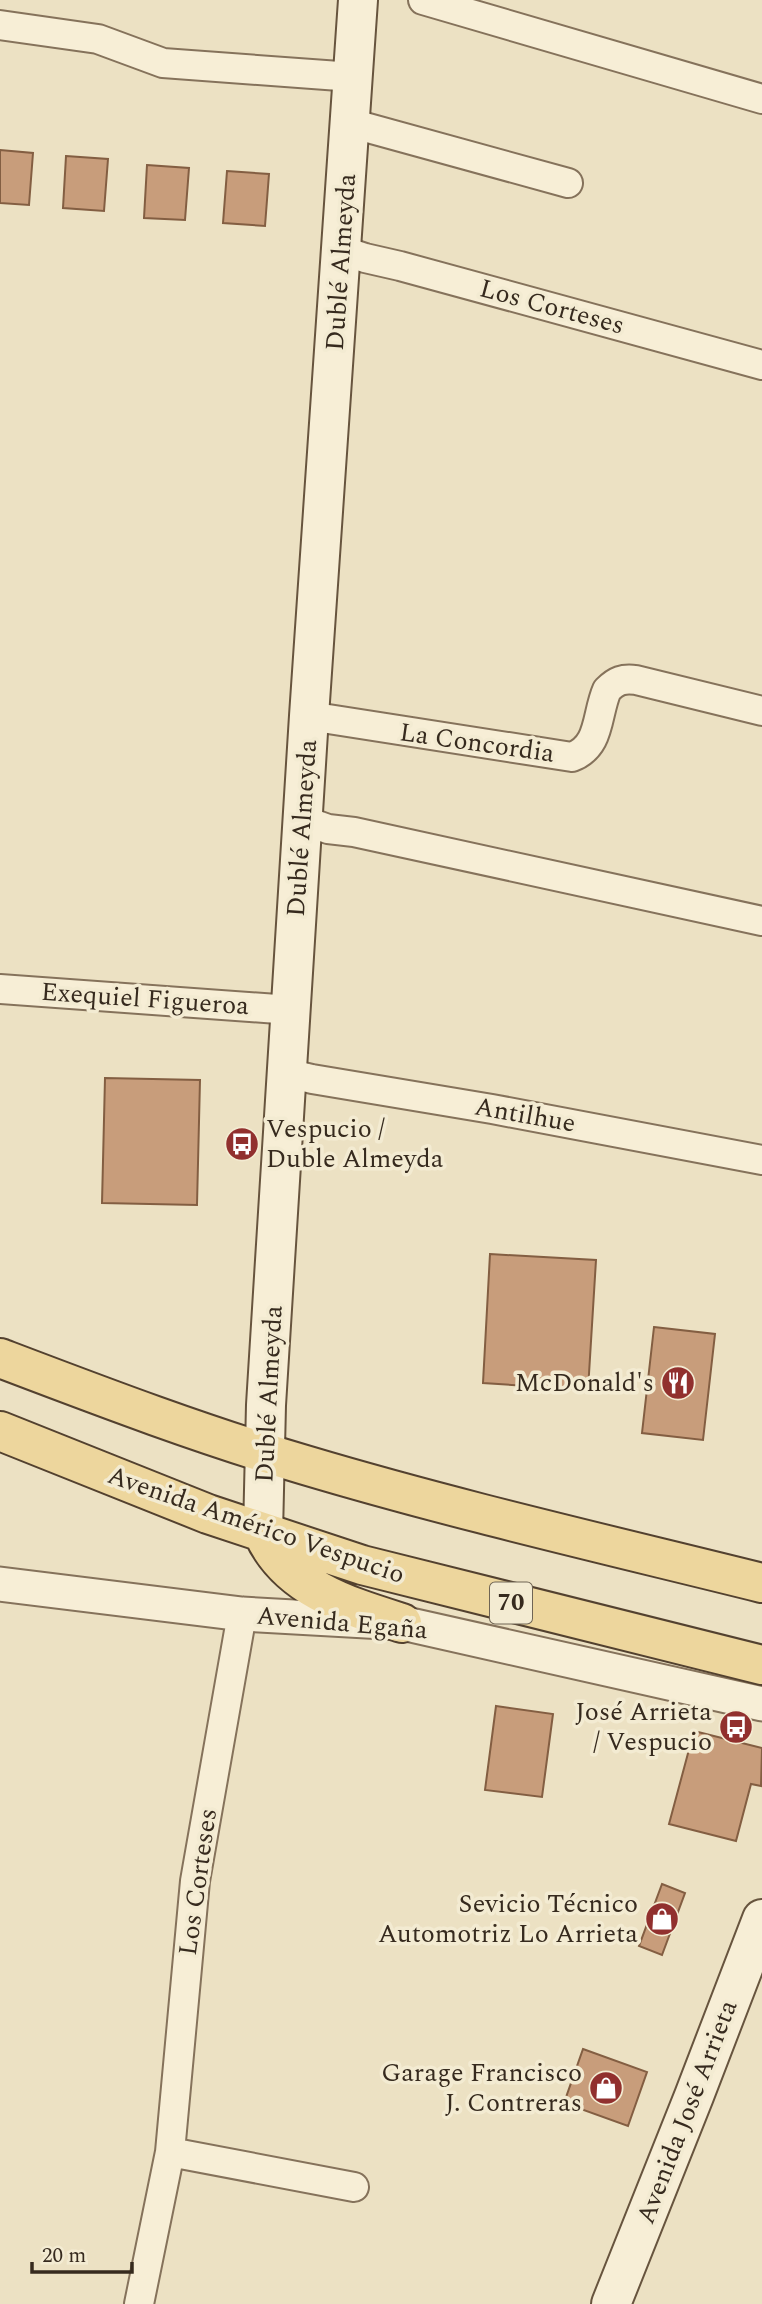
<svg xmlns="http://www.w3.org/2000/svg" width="762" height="2304" font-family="Spectral,serif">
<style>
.building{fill:#c89d7b;stroke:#835e42;stroke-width:2}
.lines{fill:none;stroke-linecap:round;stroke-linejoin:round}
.minor-casing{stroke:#85725b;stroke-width:32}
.tertiary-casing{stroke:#85725b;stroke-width:37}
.secondary-casing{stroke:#67543e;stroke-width:42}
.primary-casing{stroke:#53412f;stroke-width:42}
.minor{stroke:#f7eed6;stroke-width:28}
.tertiary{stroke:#f7eed6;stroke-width:33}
.secondary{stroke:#f7eed6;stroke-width:38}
.primary{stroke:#edd69d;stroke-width:38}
.labels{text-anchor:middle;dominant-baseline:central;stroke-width:7;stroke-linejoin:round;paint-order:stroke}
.shield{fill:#f3ebd2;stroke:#6f6454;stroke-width:2}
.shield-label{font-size:24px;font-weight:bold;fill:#362a1e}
.street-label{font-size:26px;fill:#362a1e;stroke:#f3ebd2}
.poi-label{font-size:26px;fill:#362a1e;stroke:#f3ebd2;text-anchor:end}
</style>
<rect width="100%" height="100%" fill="#ece1c3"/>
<path class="building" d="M 0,150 L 33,153 L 29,205 L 0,203 Z
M 66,156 L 108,159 L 104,211 L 63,208 Z
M 147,165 L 189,168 L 185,220 L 144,218 Z
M 227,171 L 269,174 L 265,226 L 223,223 Z
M 105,1078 L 200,1080 L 197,1205 L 102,1203 Z
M 490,1254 L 596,1260 L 588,1390 L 483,1383 Z
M 654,1327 L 715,1334 L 703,1440 L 642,1433 Z
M 496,1706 L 553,1714 L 542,1797 L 485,1790 Z
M 694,1731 L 762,1748 L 761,1786 L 751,1784 L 736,1841 L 669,1824 Z
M 662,1884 L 685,1893 L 662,1955 L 639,1946 Z
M 583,2049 L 647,2072 L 628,2126 L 564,2103 Z"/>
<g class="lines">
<g class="minor-casing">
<path id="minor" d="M 423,0 L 762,99
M 0,25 L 98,39 L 163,63 L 353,77
M 350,123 L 568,183
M 341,250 L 365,258 L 400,266 L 762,365
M 309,716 L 572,757 C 601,746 596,715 607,690 C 616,681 623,678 636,680 L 762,711
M 303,820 L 328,829 L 354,832 L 762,921
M 0,989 L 291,1010
M 287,1073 L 312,1079 L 492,1109 L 762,1160
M 170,2152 L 354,2187
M 139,2304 L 170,2152 L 195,1881 L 242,1614"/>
</g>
<g class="tertiary-casing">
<path id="tertiary" d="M 0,1584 L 242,1614 L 402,1623 L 762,1704"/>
</g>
<g class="secondary-casing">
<path id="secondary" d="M 263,1533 L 266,1405 L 309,716 L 358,0
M 611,2304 L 694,2096 L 762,1919"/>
</g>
<g class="primary-casing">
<path id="primary" d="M 0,1358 C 100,1396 202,1435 305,1465 C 456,1510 609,1545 762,1583
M 0,1431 L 208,1514 L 362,1565 L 762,1665
M 263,1533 C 287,1588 348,1606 402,1623"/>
</g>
<use href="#minor" class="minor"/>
<use href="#tertiary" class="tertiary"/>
<use href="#secondary" class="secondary"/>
<use href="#primary" class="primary"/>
</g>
<defs>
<g id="bus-disc" transform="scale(1.75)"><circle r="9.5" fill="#91302e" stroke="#f3ebd2"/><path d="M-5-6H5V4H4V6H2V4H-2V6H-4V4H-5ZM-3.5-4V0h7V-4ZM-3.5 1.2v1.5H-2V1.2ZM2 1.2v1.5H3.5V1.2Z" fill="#fff"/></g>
<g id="restaurant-disc" transform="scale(1.75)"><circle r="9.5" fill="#91302e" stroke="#f3ebd2"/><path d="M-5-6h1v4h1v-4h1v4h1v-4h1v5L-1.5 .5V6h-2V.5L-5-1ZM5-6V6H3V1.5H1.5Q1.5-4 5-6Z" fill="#fff"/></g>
<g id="shop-disc" transform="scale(1.75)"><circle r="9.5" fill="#91302e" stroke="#f3ebd2"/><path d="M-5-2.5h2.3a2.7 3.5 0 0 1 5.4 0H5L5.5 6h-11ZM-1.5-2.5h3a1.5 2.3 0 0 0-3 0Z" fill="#fff"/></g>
</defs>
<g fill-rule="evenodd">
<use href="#bus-disc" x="242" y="1144"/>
<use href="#restaurant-disc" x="678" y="1383"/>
<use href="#bus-disc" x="736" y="1727"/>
<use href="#shop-disc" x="662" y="1919"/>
<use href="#shop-disc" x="606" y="2088"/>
</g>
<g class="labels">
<rect class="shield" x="490" y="1582.5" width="42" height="41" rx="5"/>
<g class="shield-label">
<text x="511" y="1603">70</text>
</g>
<g class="street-label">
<text transform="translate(341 262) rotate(-86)">Dublé Almeyda</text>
<text transform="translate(552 307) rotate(15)">Los Corteses</text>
<text transform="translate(477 743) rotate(8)">La Concordia</text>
<text transform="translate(302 828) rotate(-86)">Dublé Almeyda</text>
<text transform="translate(145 999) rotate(4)">Exequiel Figueroa</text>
<text transform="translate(525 1115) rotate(10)">Antilhue</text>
<text transform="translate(269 1394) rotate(-87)">Dublé Almeyda</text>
<text transform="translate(256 1525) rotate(19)">Avenida Américo Vespucio</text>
<text transform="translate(342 1623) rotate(5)">Avenida Egaña</text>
<text transform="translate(198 1882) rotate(-82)">Los Corteses</text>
<text transform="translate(687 2112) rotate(-69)">Avenida José Arrieta</text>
</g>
<g class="poi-label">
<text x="266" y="1129" text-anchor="start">Vespucio /<tspan x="266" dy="30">Duble Almeyda</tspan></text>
<text x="654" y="1383">McDonald's</text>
<text x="712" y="1712">José Arrieta<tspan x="712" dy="30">/ Vespucio</tspan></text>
<text x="638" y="1904">Sevicio Técnico<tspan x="638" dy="30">Automotriz Lo Arrieta</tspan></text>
<text x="582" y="2073">Garage Francisco<tspan x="582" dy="30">J. Contreras</tspan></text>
</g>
</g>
<path d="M32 2262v10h100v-10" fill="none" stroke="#362a1e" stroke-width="3.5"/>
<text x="42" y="2262" font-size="21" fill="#362a1e" stroke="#f3ebd2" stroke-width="5" paint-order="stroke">20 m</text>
</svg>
